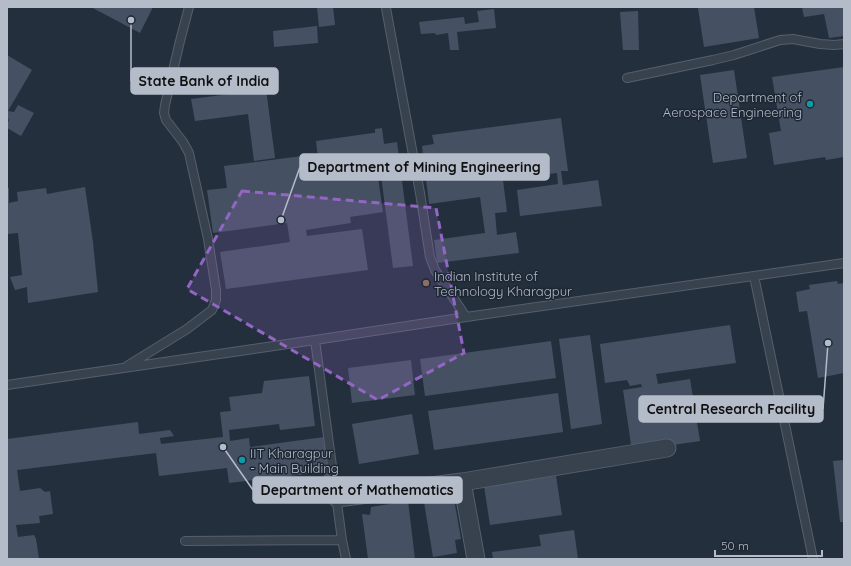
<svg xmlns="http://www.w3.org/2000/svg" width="851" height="566" font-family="Quicksand,sans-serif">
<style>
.building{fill:#455162}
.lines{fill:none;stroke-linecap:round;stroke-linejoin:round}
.service-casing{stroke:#565f6c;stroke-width:10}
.minor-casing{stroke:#565f6c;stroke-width:19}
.service{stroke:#38414e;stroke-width:8}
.minor{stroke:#38414e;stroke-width:17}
.marked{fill:#9266c3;fill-opacity:0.2;stroke:#9266c3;stroke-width:3;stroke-dasharray:8 5;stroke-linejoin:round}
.culture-dot{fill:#0f9aa8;stroke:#1d2633;stroke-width:1.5}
.education-dot{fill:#8d6e63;stroke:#1d2633;stroke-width:1.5}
.labels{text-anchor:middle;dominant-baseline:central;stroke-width:3;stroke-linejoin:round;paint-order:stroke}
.poi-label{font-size:13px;fill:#b4bcc9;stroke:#1d2633;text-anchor:start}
.leader{fill:none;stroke:#b4bcc9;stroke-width:1.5}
.callout-dot{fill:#b4bcc9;stroke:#1d2633;stroke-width:1.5}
.callout{fill:#b4bcc9;stroke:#b4bcc9;stroke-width:1.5}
.callout-label{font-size:14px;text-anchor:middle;font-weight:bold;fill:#111}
</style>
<rect width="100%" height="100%" fill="#242f3e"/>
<path class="building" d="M 91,7 L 153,7 L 140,33 Z
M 317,7 L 333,7 L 335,25 L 319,27 Z
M 705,7 L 754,7 L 759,38 L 704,47 L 698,8 Z
M 802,7 L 844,7 L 844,36 L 829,38 L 824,14 L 804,17 Z
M 494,9 L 496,28 L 457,32 L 459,50 L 450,50 L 448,33 L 436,35 L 435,33 L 421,34 L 419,22 L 464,17 L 465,24 L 479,22 L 477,11 Z
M 638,11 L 639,50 L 623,50 L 620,12 Z
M 317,26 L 318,43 L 274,47 L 273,31 Z
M 7,55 L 32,70 L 8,111 L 14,112 L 18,105 L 34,113 L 21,136 L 7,128 L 7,124 L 9,120 L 7,118 Z
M 844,67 L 844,157 L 826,160 L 825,157 L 774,165 L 769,133 L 781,131 L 772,77 Z
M 734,70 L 747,158 L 713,163 L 700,75 Z
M 254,85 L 255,90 L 266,89 L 275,158 L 254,161 L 248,114 L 195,121 L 191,99 L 245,92 L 244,87 Z
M 561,118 L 568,171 L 561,171 L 563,185 L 598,180 L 602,206 L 520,216 L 517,190 L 558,184 L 557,173 L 503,180 L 507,212 L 495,213 L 497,235 L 516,232 L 519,253 L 437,263 L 434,240 L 485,233 L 480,197 L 429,204 L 422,146 L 434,144 L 432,135 Z
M 382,128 L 384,144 L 397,142 L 413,266 L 393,268 L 379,160 L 319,168 L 316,141 L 373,133 L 375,133 L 375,129 Z
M 302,156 L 304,173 L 376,163 L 383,212 L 350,217 L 351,223 L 306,230 L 307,236 L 362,229 L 368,270 L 226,289 L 220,252 L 290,242 L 287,223 L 213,233 L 207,190 L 227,188 L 224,166 Z
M 85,187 L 93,242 L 98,292 L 28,303 L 27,287 L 15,290 L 10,277 L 22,275 L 18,233 L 7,234 L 7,188 L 9,188 L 9,203 L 18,201 L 17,192 L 46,188 L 47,194 Z
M 837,281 L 838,284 L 844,283 L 844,373 L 818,378 L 807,311 L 799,312 L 796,292 L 810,289 L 809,285 Z
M 730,325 L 736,363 L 656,374 L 658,384 L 690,379 L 700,441 L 632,451 L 623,390 L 642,387 L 641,384 L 630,386 L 627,380 L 605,383 L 600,344 Z
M 590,335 L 602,424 L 571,429 L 559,339 Z
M 551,341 L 556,378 L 425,396 L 420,359 Z
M 411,360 L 415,395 L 352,403 L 348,368 Z
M 309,376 L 315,426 L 280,430 L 279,424 L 229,430 L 230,441 L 249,438 L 250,447 L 324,437 L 329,477 L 324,478 L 324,472 L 229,483 L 227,468 L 159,476 L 156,453 L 17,470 L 20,491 L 40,488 L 45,492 L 50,491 L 53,514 L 39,516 L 40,523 L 16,525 L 18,537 L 34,535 L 36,539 L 39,559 L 7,559 L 7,439 L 138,422 L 139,434 L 170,430 L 174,436 L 160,438 L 161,444 L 223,437 L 220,412 L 231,411 L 229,397 L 262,393 L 264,381 Z
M 558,393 L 563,432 L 434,450 L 428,411 Z
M 412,414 L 419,454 L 359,464 L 352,424 Z
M 844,460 L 844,522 L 840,522 L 833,461 Z
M 556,476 L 562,515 L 490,525 L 484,486 Z
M 446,492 L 447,500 L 454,499 L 461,539 L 455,540 L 457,553 L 433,557 L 423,496 Z
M 408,501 L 415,559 L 368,559 L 362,514 L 370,515 L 371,507 Z
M 574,530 L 578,559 L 493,559 L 492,552 L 541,546 L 539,535 Z"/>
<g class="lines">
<g class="service-casing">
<path id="service" d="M 386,8 L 420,193 L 430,257 L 435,270 L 466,317
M 627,78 L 713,60 L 734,55 L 780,40 L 793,39 L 820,44 L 834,45 L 844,44
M 754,276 L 813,559
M 315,340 L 342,540 L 346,559
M 127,366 L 187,329 L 212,310 L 216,300 L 216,290 L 208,239 L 189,153 L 183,142 L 166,120 L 164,113 L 165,105 L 180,41 L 189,7
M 7,385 L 315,340 L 466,317 L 844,263
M 185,541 L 342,540"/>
</g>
<g class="minor-casing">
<path id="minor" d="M 462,482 L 476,559
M 337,498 L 462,482 L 667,448"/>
</g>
<use href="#service" class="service"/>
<use href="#minor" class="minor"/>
</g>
<path class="marked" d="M 242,191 L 436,208 L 464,353 L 378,400 L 187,289 Z"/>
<g class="culture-dot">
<circle cx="810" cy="104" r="4"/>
<circle cx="242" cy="460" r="4"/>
</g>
<circle class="education-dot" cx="426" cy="283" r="4"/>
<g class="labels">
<g class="poi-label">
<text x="802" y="97" text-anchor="end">Department of<tspan x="802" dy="15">Aerospace Engineering</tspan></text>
<text x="434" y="276">Indian Institute of<tspan x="434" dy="15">Technology Kharagpur</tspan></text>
<text x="250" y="453">IIT Kharagpur<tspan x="250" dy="15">- Main Building</tspan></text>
</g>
</g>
<path class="leader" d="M131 20L131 81M281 220L300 167M828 343L823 409M223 447L253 490"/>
<g class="callout-dot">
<circle cx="131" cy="20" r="4"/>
<circle cx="281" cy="220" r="4"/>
<circle cx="828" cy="343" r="4"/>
<circle cx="223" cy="447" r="4"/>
</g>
<g class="callout">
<rect x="131" y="68" width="147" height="26" rx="4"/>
<rect x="300" y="154" width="249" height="26" rx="4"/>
<rect x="639" y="396" width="184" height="26" rx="4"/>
<rect x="253" y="477" width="209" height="26" rx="4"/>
</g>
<g class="callout-label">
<text x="204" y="86">State Bank of India</text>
<text x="424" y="172">Department of Mining Engineering</text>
<text x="731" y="414">Central Research Facility</text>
<text x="357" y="495">Department of Mathematics</text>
</g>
<rect width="851" height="566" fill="none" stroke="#b4bcc9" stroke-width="16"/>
<path d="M715 550v6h107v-6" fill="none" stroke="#b4bcc9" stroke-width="2"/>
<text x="721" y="550" font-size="12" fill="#b4bcc9" stroke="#1d2633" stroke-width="3" paint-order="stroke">50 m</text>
</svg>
